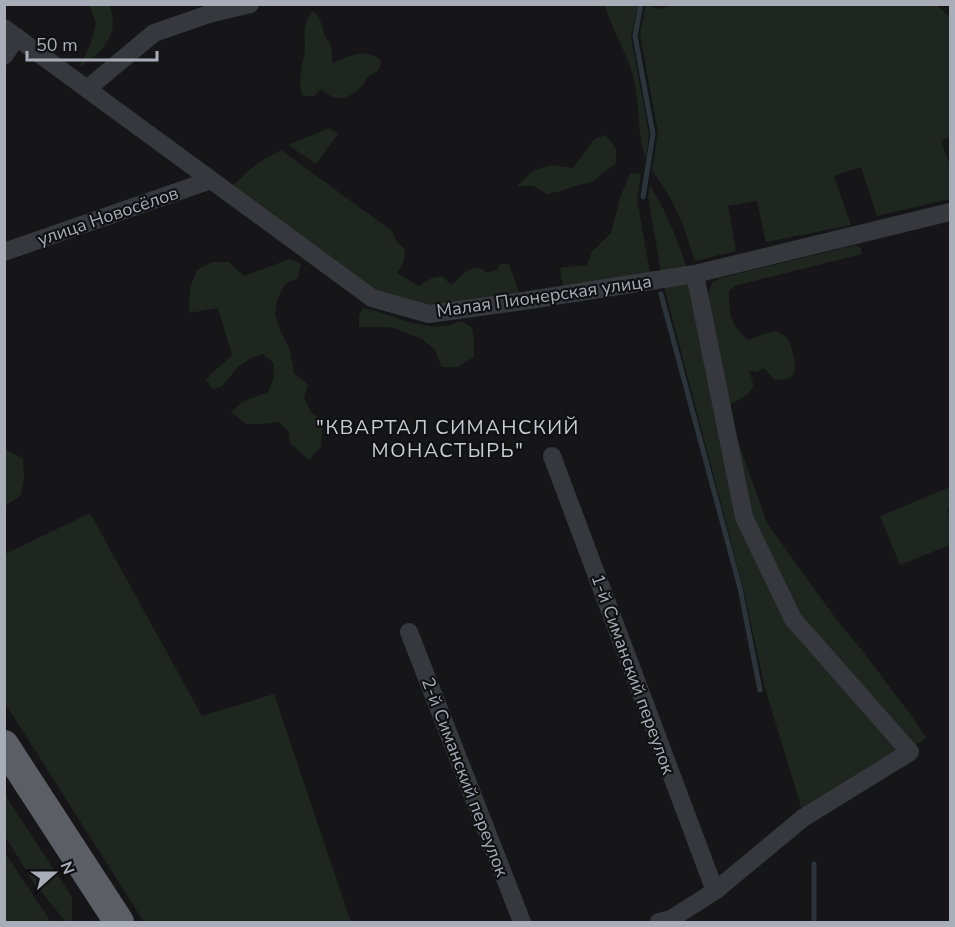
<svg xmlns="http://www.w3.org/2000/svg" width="955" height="927" font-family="'Nunito Sans',sans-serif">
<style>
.green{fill:#1e261f}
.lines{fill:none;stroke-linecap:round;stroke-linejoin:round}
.stream{stroke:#2c353c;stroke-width:5}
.minor{stroke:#37383d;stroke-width:18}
.trunk{stroke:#5b5e65;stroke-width:30}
.labels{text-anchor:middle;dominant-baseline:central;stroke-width:4.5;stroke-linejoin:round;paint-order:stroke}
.street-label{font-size:18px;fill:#a8adb8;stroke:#111113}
.neighbourhood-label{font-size:20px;letter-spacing:1.5px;fill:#c9ccd4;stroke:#111113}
</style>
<rect width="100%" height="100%" fill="#161618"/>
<path class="green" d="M 678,4 L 936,5 L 950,17 L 950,136 L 941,141 L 950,166 L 950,199 L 877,216 L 861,167 L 834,176 L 851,225 L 766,242 L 757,201 L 728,206 L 736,251 L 695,261 L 683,225 L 671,199 L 652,170 L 658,132 L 640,34 L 646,5 L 658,9 Z
M 89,5 L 110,5 C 111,10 113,18 113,23 C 111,45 96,57 79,67 L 91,43 L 96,23 Z
M 605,5 L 638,5 L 631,37 L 649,134 L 646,159 C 637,136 640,105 634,80 C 628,53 612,31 605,5 Z
M 313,11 C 320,16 322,25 324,34 C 325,37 328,40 330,43 C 332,49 332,57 332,63 C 347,57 368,46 381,61 C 380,75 374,70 367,78 C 365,80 364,84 362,86 C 348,100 337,103 321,89 L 314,96 L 303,96 C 296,80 304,63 305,48 C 305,39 303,32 306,23 C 307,19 310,14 313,11 Z
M 330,128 L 338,134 L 316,164 L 288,145 Z
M 606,135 L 616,149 L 616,163 L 592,182 L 575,186 L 557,192 L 547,194 L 533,186 L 517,186 L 534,170 L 552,165 L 573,168 L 594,139 Z
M 281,150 L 392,231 L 397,242 L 405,249 C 405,259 403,266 397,273 L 419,286 L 432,278 L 442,276 L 451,285 C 464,276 471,259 487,273 L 497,270 L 500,264 L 509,264 L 520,294 L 428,307 L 371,291 L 230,188 L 256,164 Z
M 630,173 L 641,174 L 637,199 L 650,273 L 563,286 L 560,268 C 571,265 577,267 587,265 L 592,252 L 611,233 L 620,198 Z
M 650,185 C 666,211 677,239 687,268 L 661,272 L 648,196 Z
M 856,245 L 861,248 L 862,254 L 742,284 L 735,286 L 729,291 C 729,314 730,325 748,340 C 758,337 765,333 776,331 C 779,333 782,334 785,336 C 789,340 792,348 793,354 C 798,372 796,380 775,380 L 764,368 L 757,372 L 749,371 C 750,375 754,382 753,386 C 751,395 735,402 727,405 L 707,296 L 712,283 L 720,278 Z
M 290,259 L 301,264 L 298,278 L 285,284 L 277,300 L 275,314 L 280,330 L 290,350 L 294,373 L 308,385 L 304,398 L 312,413 L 323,420 L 321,447 L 309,460 L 290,443 L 289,432 L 278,422 L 263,424 L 246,424 L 231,412 L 242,402 L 268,392 L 273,380 L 274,363 L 263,354 L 251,358 L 237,368 L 222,386 L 213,390 L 206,379 L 232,355 L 218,308 L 189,313 L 190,288 L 197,270 L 212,262 L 229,262 L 244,276 Z
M 691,279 L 740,518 L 789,621 L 904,751 L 803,813 L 765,688 L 743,587 L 663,283 Z
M 363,308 C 390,313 416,329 444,326 C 450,326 456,322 462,321 L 472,328 L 474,340 L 474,357 L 458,367 L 442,367 L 435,350 L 422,339 L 391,327 L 359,327 L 359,315 Z
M 729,416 L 767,523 L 836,619 L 861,649 L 913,718 L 926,738 L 910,749 L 796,618 L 746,517 Z
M 4,448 L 23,459 L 24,478 L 21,495 L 5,506 Z
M 950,487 L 950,508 L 947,509 L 950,519 L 950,545 L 900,565 L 880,516 Z
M 90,513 L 202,716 L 274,694 L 351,922 L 144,922 L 5,703 L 5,554 Z
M 5,795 L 72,897 L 72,922 L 66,922 L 31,879 L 5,836 Z
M 4,853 L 5,853 L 51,922 L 5,922 Z"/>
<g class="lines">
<path class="stream" d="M 641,4 L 635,36 L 653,134 L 643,197
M 661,294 L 740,588 L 760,690
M 814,864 L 814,922"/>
<path class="minor" d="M 4,28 L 372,298 L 429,314 L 523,301 L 695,274 L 950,212
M 4,56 L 17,37
M 87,89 L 154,33 L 209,14 L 250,4
M 4,252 L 211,180
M 552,456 L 715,891
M 409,632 L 522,922
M 659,922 L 671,919 L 715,891 L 803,818 L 910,752 L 793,619 L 744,517 L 695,274"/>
<path class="trunk" d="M 4,745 L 119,922"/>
</g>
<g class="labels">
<g class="street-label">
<text transform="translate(108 216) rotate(-19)">улица Новосёлов</text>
<text transform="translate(544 296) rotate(-8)">Малая Пионерская улица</text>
<text transform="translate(633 674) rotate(70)">1-й Симанский переулок</text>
<text transform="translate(465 777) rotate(69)">2-й Симанский переулок</text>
</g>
<g class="neighbourhood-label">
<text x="448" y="427">"КВАРТАЛ СИМАНСКИЙ<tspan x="448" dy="23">МОНАСТЫРЬ"</tspan></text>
</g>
</g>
<rect width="955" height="927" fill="none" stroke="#a8adb8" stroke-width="12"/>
<g transform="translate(54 873) rotate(69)" stroke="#111113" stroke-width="4.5" paint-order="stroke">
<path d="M0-4.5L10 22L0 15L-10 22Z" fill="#a8adb8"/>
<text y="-9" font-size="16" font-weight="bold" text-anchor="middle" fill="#a8adb8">N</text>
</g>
<path d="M27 51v9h130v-9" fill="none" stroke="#a8adb8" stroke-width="3"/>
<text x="36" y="51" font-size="18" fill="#a8adb8" stroke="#111113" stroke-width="4.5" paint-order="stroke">50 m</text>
</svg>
